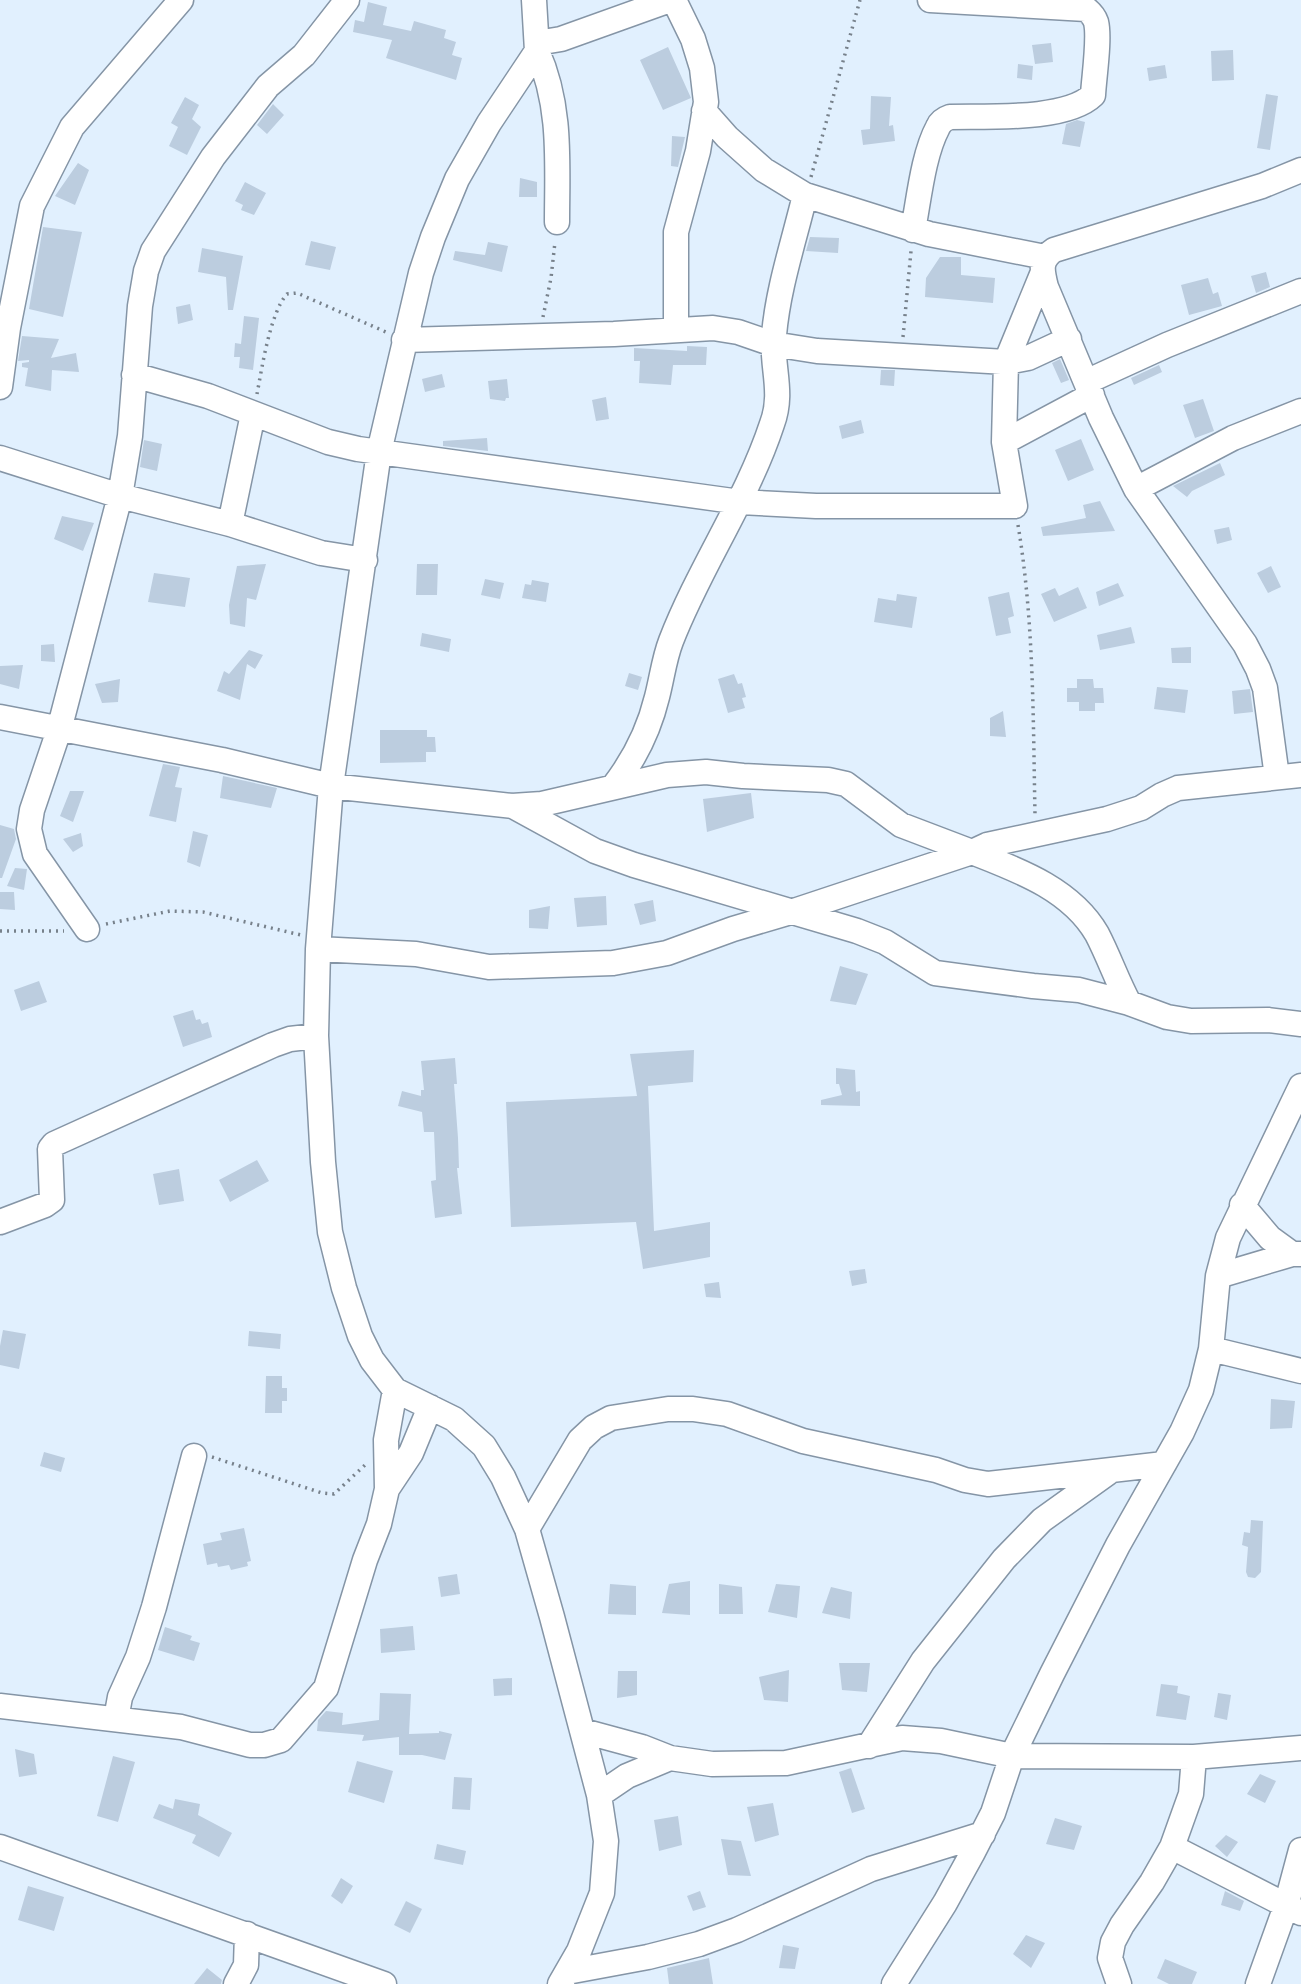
<svg xmlns="http://www.w3.org/2000/svg" width="1301" height="1984" font-family="'Space Grotesk',sans-serif">
<style>
.building{fill:#bccddf}
.lines{fill:none;stroke-linecap:round;stroke-linejoin:round}
.minor-casing{stroke:#8595a6;stroke-width:27}
.path{stroke:#77818b;stroke-width:3.5;stroke-dasharray:2 5;stroke-linecap:butt}
.minor{stroke:#fff;stroke-width:24}
</style>
<rect width="100%" height="100%" fill="#e1f0fe"/>
<path class="building" d="M 368,2 L 387,7 L 383,25 L 411,31 L 414,21 L 446,30 L 444,38 L 456,42 L 452,55 L 462,58 L 456,80 L 386,58 L 392,40 L 353,32 L 355,20 L 364,22 Z
M 1051,43 L 1053,62 L 1035,64 L 1032,45 Z
M 668,47 L 691,98 L 663,110 L 640,60 Z
M 1233,50 L 1234,80 L 1212,81 L 1211,51 Z
M 1018,64 L 1033,66 L 1032,80 L 1017,78 Z
M 1165,65 L 1167,78 L 1149,81 L 1147,68 Z
M 1266,94 L 1278,96 L 1270,150 L 1257,148 Z
M 871,96 L 891,97 L 889,126 L 893,125 L 895,141 L 863,145 L 861,130 L 870,129 Z
M 185,97 L 199,105 L 192,119 L 201,127 L 187,155 L 169,146 L 178,127 L 171,123 Z
M 273,104 L 284,115 L 267,134 L 257,125 Z
M 1077,120 L 1085,122 L 1080,147 L 1062,144 L 1066,124 Z
M 672,136 L 685,137 L 678,167 L 671,166 Z
M 78,163 L 89,170 L 75,205 L 55,196 Z
M 520,178 L 537,182 L 537,197 L 519,197 Z
M 245,182 L 266,193 L 254,215 L 241,210 L 243,205 L 235,201 Z
M 43,227 L 82,232 L 63,317 L 29,309 Z
M 810,237 L 839,238 L 838,253 L 806,251 Z
M 311,241 L 336,247 L 330,270 L 305,265 Z
M 488,242 L 508,246 L 502,272 L 453,260 L 455,251 L 485,255 Z
M 202,248 L 243,256 L 233,310 L 228,310 L 226,277 L 198,272 Z
M 940,257 L 961,257 L 961,275 L 995,278 L 993,303 L 925,297 L 926,278 Z
M 1266,272 L 1270,287 L 1256,293 L 1251,276 Z
M 1208,278 L 1213,294 L 1218,292 L 1222,306 L 1189,315 L 1181,285 Z
M 190,304 L 193,320 L 178,324 L 176,307 Z
M 244,316 L 259,318 L 253,370 L 239,368 L 240,357 L 234,357 L 235,343 L 241,344 Z
M 22,336 L 59,339 L 51,358 L 76,353 L 79,372 L 52,370 L 51,391 L 25,386 L 28,368 L 22,367 L 22,363 L 29,362 L 29,360 L 18,361 Z
M 687,346 L 707,347 L 706,365 L 673,365 L 671,385 L 639,383 L 640,361 L 634,361 L 634,348 L 687,351 Z
M 1060,359 L 1069,380 L 1061,383 L 1052,363 Z
M 1159,365 L 1162,372 L 1134,385 L 1131,378 Z
M 881,370 L 895,370 L 894,386 L 880,385 Z
M 442,374 L 445,387 L 425,392 L 422,379 Z
M 507,379 L 509,398 L 506,398 L 505,401 L 490,399 L 488,381 Z
M 606,397 L 609,419 L 596,421 L 592,400 Z
M 1203,399 L 1214,431 L 1195,438 L 1183,405 Z
M 861,420 L 864,433 L 842,439 L 839,426 Z
M 487,438 L 488,451 L 443,446 L 443,441 Z
M 1081,439 L 1094,470 L 1068,481 L 1055,450 Z
M 144,440 L 162,444 L 157,471 L 140,467 Z
M 1220,463 L 1225,475 L 1192,491 L 1187,497 L 1173,486 Z
M 1100,501 L 1115,531 L 1043,536 L 1041,527 L 1086,518 L 1083,505 Z
M 62,516 L 94,523 L 83,551 L 54,539 Z
M 1229,527 L 1232,540 L 1217,544 L 1214,530 Z
M 266,564 L 256,600 L 247,598 L 245,627 L 230,624 L 229,605 L 237,566 Z
M 417,564 L 438,564 L 437,595 L 416,595 Z
M 1271,566 L 1281,587 L 1268,593 L 1257,573 Z
M 154,573 L 190,578 L 185,607 L 148,602 Z
M 485,579 L 504,583 L 500,599 L 481,595 Z
M 532,580 L 549,583 L 546,602 L 522,598 L 525,584 L 531,585 Z
M 1118,583 L 1124,596 L 1099,606 L 1096,592 Z
M 1078,587 L 1087,608 L 1054,622 L 1041,594 L 1055,588 L 1059,596 Z
M 1009,592 L 1014,616 L 1008,618 L 1011,633 L 996,636 L 988,597 Z
M 897,594 L 917,597 L 912,628 L 874,622 L 878,598 L 896,601 Z
M 1131,627 L 1135,643 L 1100,650 L 1097,635 Z
M 422,633 L 451,639 L 449,652 L 420,646 Z
M 54,644 L 55,662 L 41,661 L 41,645 Z
M 1191,647 L 1191,663 L 1172,663 L 1171,648 Z
M 249,650 L 263,655 L 255,669 L 247,664 L 240,700 L 217,691 L 224,671 L 229,674 Z
M 23,665 L 19,689 L 0,684 L 0,666 Z
M 629,673 L 642,677 L 638,690 L 625,686 Z
M 734,674 L 738,684 L 742,683 L 746,697 L 742,698 L 745,708 L 728,713 L 718,679 Z
M 120,679 L 118,702 L 102,703 L 95,684 Z
M 1077,679 L 1093,679 L 1094,688 L 1103,688 L 1104,703 L 1095,703 L 1095,711 L 1079,711 L 1079,702 L 1067,702 L 1067,688 L 1077,688 Z
M 1157,687 L 1188,690 L 1185,713 L 1154,709 Z
M 1250,689 L 1253,712 L 1234,714 L 1232,691 Z
M 1003,711 L 1006,737 L 990,736 L 990,718 Z
M 380,730 L 427,730 L 427,737 L 435,737 L 436,752 L 426,752 L 426,762 L 380,763 Z
M 163,764 L 180,767 L 175,787 L 182,788 L 176,822 L 149,816 Z
M 223,776 L 277,788 L 271,808 L 220,798 Z
M 70,791 L 84,791 L 73,822 L 60,816 Z
M 751,793 L 754,818 L 707,832 L 703,799 Z
M 0,825 L 14,829 L 16,839 L 2,878 L 0,878 Z
M 193,831 L 208,835 L 200,867 L 187,862 Z
M 81,833 L 83,846 L 73,852 L 63,839 Z
M 15,868 L 27,869 L 24,890 L 7,886 Z
M 0,892 L 14,892 L 15,910 L 0,909 Z
M 606,896 L 607,925 L 577,927 L 574,898 Z
M 653,900 L 656,921 L 640,925 L 634,904 Z
M 550,906 L 548,929 L 529,928 L 529,910 Z
M 840,966 L 868,974 L 856,1005 L 830,1001 Z
M 39,981 L 47,1002 L 21,1011 L 14,990 Z
M 193,1010 L 196,1020 L 200,1019 L 202,1024 L 208,1022 L 212,1037 L 183,1047 L 173,1016 Z
M 694,1050 L 693,1082 L 648,1086 L 654,1231 L 710,1222 L 710,1257 L 643,1269 L 636,1222 L 511,1227 L 506,1102 L 637,1096 L 630,1054 Z
M 455,1058 L 457,1084 L 454,1084 L 458,1138 L 459,1168 L 457,1168 L 462,1214 L 435,1218 L 431,1181 L 436,1180 L 434,1132 L 424,1132 L 422,1112 L 398,1106 L 402,1091 L 421,1096 L 421,1090 L 424,1090 L 421,1061 Z
M 836,1068 L 855,1070 L 856,1092 L 860,1091 L 860,1106 L 821,1105 L 821,1100 L 842,1095 L 839,1084 L 836,1084 Z
M 257,1160 L 269,1181 L 230,1202 L 219,1180 Z
M 179,1169 L 184,1201 L 159,1205 L 153,1174 Z
M 865,1269 L 867,1283 L 852,1286 L 849,1271 Z
M 719,1282 L 721,1298 L 706,1297 L 704,1284 Z
M 3,1330 L 26,1334 L 19,1369 L 0,1365 L 0,1346 Z
M 249,1331 L 281,1334 L 280,1349 L 248,1346 Z
M 266,1376 L 282,1376 L 282,1388 L 287,1388 L 287,1401 L 282,1401 L 282,1413 L 265,1413 Z
M 1271,1399 L 1295,1401 L 1292,1428 L 1270,1429 Z
M 44,1452 L 65,1458 L 61,1472 L 40,1466 Z
M 1251,1520 L 1263,1521 L 1261,1572 L 1255,1578 L 1248,1577 L 1246,1572 L 1248,1547 L 1242,1545 L 1244,1532 L 1250,1533 Z
M 244,1528 L 251,1561 L 247,1562 L 248,1566 L 231,1570 L 229,1565 L 218,1567 L 217,1563 L 207,1565 L 203,1544 L 222,1540 L 220,1533 Z
M 457,1574 L 460,1594 L 441,1597 L 438,1577 Z
M 690,1581 L 690,1615 L 662,1613 L 669,1584 Z
M 610,1584 L 636,1586 L 636,1615 L 608,1614 Z
M 719,1584 L 742,1587 L 743,1614 L 719,1614 Z
M 776,1584 L 800,1586 L 797,1618 L 768,1612 Z
M 831,1587 L 852,1592 L 850,1619 L 822,1613 Z
M 413,1626 L 415,1650 L 381,1653 L 380,1629 Z
M 165,1627 L 192,1636 L 190,1640 L 200,1643 L 194,1661 L 158,1650 Z
M 839,1663 L 870,1663 L 867,1692 L 842,1690 Z
M 789,1670 L 788,1702 L 764,1700 L 759,1677 Z
M 618,1671 L 637,1671 L 637,1695 L 617,1698 Z
M 512,1678 L 512,1695 L 494,1696 L 493,1679 Z
M 1161,1684 L 1178,1686 L 1177,1693 L 1190,1696 L 1186,1720 L 1156,1716 Z
M 380,1693 L 411,1694 L 409,1734 L 439,1733 L 439,1731 L 452,1734 L 445,1760 L 422,1755 L 399,1755 L 399,1737 L 362,1741 L 364,1735 L 317,1731 L 318,1720 L 326,1711 L 343,1713 L 342,1725 L 379,1720 Z
M 1218,1693 L 1231,1695 L 1227,1720 L 1214,1717 Z
M 15,1749 L 34,1754 L 37,1774 L 19,1777 Z
M 113,1756 L 135,1762 L 118,1822 L 97,1816 Z
M 357,1761 L 393,1771 L 384,1803 L 348,1792 Z
M 851,1768 L 865,1809 L 852,1813 L 839,1772 Z
M 1260,1774 L 1276,1781 L 1265,1803 L 1247,1794 Z
M 454,1777 L 472,1778 L 470,1810 L 452,1809 Z
M 175,1799 L 200,1804 L 198,1815 L 232,1833 L 219,1857 L 192,1843 L 196,1835 L 153,1818 L 159,1804 L 173,1809 Z
M 773,1803 L 779,1835 L 755,1842 L 747,1807 Z
M 678,1816 L 682,1845 L 659,1851 L 654,1820 Z
M 1055,1818 L 1082,1826 L 1074,1850 L 1046,1844 Z
M 1226,1835 L 1238,1842 L 1227,1857 L 1215,1846 Z
M 721,1839 L 741,1841 L 751,1876 L 728,1875 Z
M 437,1844 L 466,1851 L 463,1865 L 434,1859 Z
M 341,1878 L 353,1886 L 342,1904 L 331,1896 Z
M 28,1886 L 64,1897 L 54,1931 L 18,1920 Z
M 700,1891 L 706,1907 L 693,1911 L 687,1896 Z
M 1225,1891 L 1244,1901 L 1240,1911 L 1221,1905 Z
M 406,1901 L 422,1909 L 410,1933 L 394,1925 Z
M 1026,1935 L 1045,1943 L 1031,1968 L 1013,1954 Z
M 783,1945 L 799,1948 L 795,1969 L 779,1968 Z
M 709,1958 L 713,1984 L 669,1984 L 667,1968 Z
M 1165,1959 L 1197,1972 L 1192,1984 L 1169,1984 L 1157,1978 Z
M 207,1968 L 222,1980 L 221,1984 L 194,1984 Z"/>
<g class="lines">
<g class="minor-casing">
<path id="minor" d="M 534,0 L 537,51 L 489,123 L 457,179 L 433,237 L 421,273 L 379,452 L 331,786 L 318,949 L 316,1036 L 323,1162 L 330,1232 L 344,1288 L 360,1336 L 372,1360 L 395,1390 L 454,1419 L 484,1446 L 503,1477 L 527,1529 L 552,1617 L 599,1795 L 606,1841 L 602,1893 L 579,1951 L 560,1984
M 674,0 L 693,39 L 702,68 L 706,102 L 698,151 L 676,232 L 676,330
M 537,43 L 561,39 L 670,0
M 537,51 C 562,106 557,164 557,222
M 704,111 L 727,137 L 764,170 L 805,195 L 929,234 L 1045,257
M 913,230 C 919,199 923,155 938,127 C 940,122 944,119 950,117 C 987,116 1066,121 1093,95 C 1094,77 1100,38 1096,22 C 1094,16 1091,13 1086,9 L 930,0
M 404,340 L 614,334 L 713,328 L 738,332 L 773,344 L 817,351 L 1006,362 L 1028,358 L 1069,339
M 134,375 L 208,396 L 328,442 L 358,449 L 740,502 L 816,506 L 1015,506 L 1004,442 L 1006,362 L 1043,272
M 1086,382 L 1167,345 L 1301,291
M 0,387 L 8,328 L 32,206 L 72,127 L 181,0
M 1004,442 L 1092,395
M 0,458 L 120,496 L 230,524 L 321,553 L 365,560
M 1136,489 L 1233,438 L 1301,411
M 230,524 L 253,414
M 0,717 L 222,760 L 331,786 L 512,806 L 542,804 L 667,775 L 706,772 L 743,776 L 828,780 L 846,784 L 901,825 L 972,852 L 987,845 L 1107,819 L 1141,808 L 1162,795 L 1178,788 L 1301,775
M 1277,777 L 1265,688 L 1258,669 L 1245,644 L 1136,489 L 1101,418 L 1046,287 C 1042,271 1039,260 1054,250 L 1262,186 L 1301,170
M 613,787 C 634,760 649,730 657,697 C 662,678 664,659 671,641 C 700,566 747,500 772,424 C 784,392 771,367 774,335 C 778,288 794,241 805,195
M 513,806 L 595,851 L 634,865 L 857,931 L 885,942 L 935,973 L 1033,986 L 1079,990 L 1129,1003 L 1167,1017 L 1191,1021 L 1268,1020 L 1301,1024
M 87,929 L 35,854 L 29,829 L 32,810 L 59,730 L 120,496 L 130,436 L 140,306 L 146,271 L 153,251 L 213,157 L 268,86 L 304,55 L 347,0
M 318,949 L 416,954 L 489,967 L 613,963 L 667,953 L 733,929 L 794,911 L 972,852 C 1018,870 1071,889 1097,934 C 1109,957 1117,981 1129,1003
M 1242,1205 L 1270,1238 L 1292,1254
M 0,1222 L 45,1205 L 52,1200 L 50,1149 L 54,1144 L 273,1045 L 290,1039 L 316,1036
M 1218,1276 L 1292,1254 L 1301,1254
M 1211,1349 L 1301,1371
M 387,1489 L 386,1440 L 395,1390
M 527,1529 L 580,1440 L 594,1427 L 611,1418 L 668,1409 L 693,1409 L 727,1414 L 803,1441 L 936,1470 L 965,1480 L 988,1484 L 1164,1464
M 0,1706 L 181,1727 L 250,1745 L 264,1745 L 281,1740 L 326,1688 L 365,1560 L 379,1524 L 387,1489 L 411,1453 L 430,1407
M 116,1719 L 120,1697 L 138,1657 L 154,1607 L 194,1456
M 583,1731 L 642,1747 L 670,1758 L 712,1764 L 786,1763 L 902,1738 L 941,1741 L 1012,1756 L 1194,1757 L 1301,1748
M 869,1746 L 923,1661 L 1004,1559 L 1042,1520 L 1109,1472
M 599,1795 L 627,1776 L 670,1758
M 0,1847 L 384,1984
M 1172,1847 L 1301,1913
M 567,1972 L 648,1957 L 699,1944 L 737,1930 L 871,1869 L 983,1834
M 236,1984 L 246,1965 L 247,1934
M 894,1984 L 945,1903 L 972,1854 L 993,1813 L 1012,1756 L 1052,1674 L 1118,1545 L 1182,1432 L 1201,1390 L 1211,1349 L 1218,1276 L 1228,1238 L 1301,1086
M 1119,1984 L 1110,1958 L 1113,1942 L 1122,1925 L 1152,1882 L 1172,1847 L 1191,1794 L 1194,1757
M 1258,1984 L 1286,1906 L 1301,1850"/>
</g>
<path class="path" d="M 811,177 L 860,0
M 543,317 L 551,278 L 555,242
M 903,337 L 911,251
M 257,394 C 262,368 270,313 287,294 L 297,293 L 386,332
M 1018,525 C 1034,621 1033,717 1035,814
M 106,924 L 170,911 L 203,912 L 301,935
M 0,931 L 64,931
M 212,1457 L 322,1493 L 334,1494 L 365,1465"/>
<use href="#minor" class="minor"/>
</g>
</svg>
